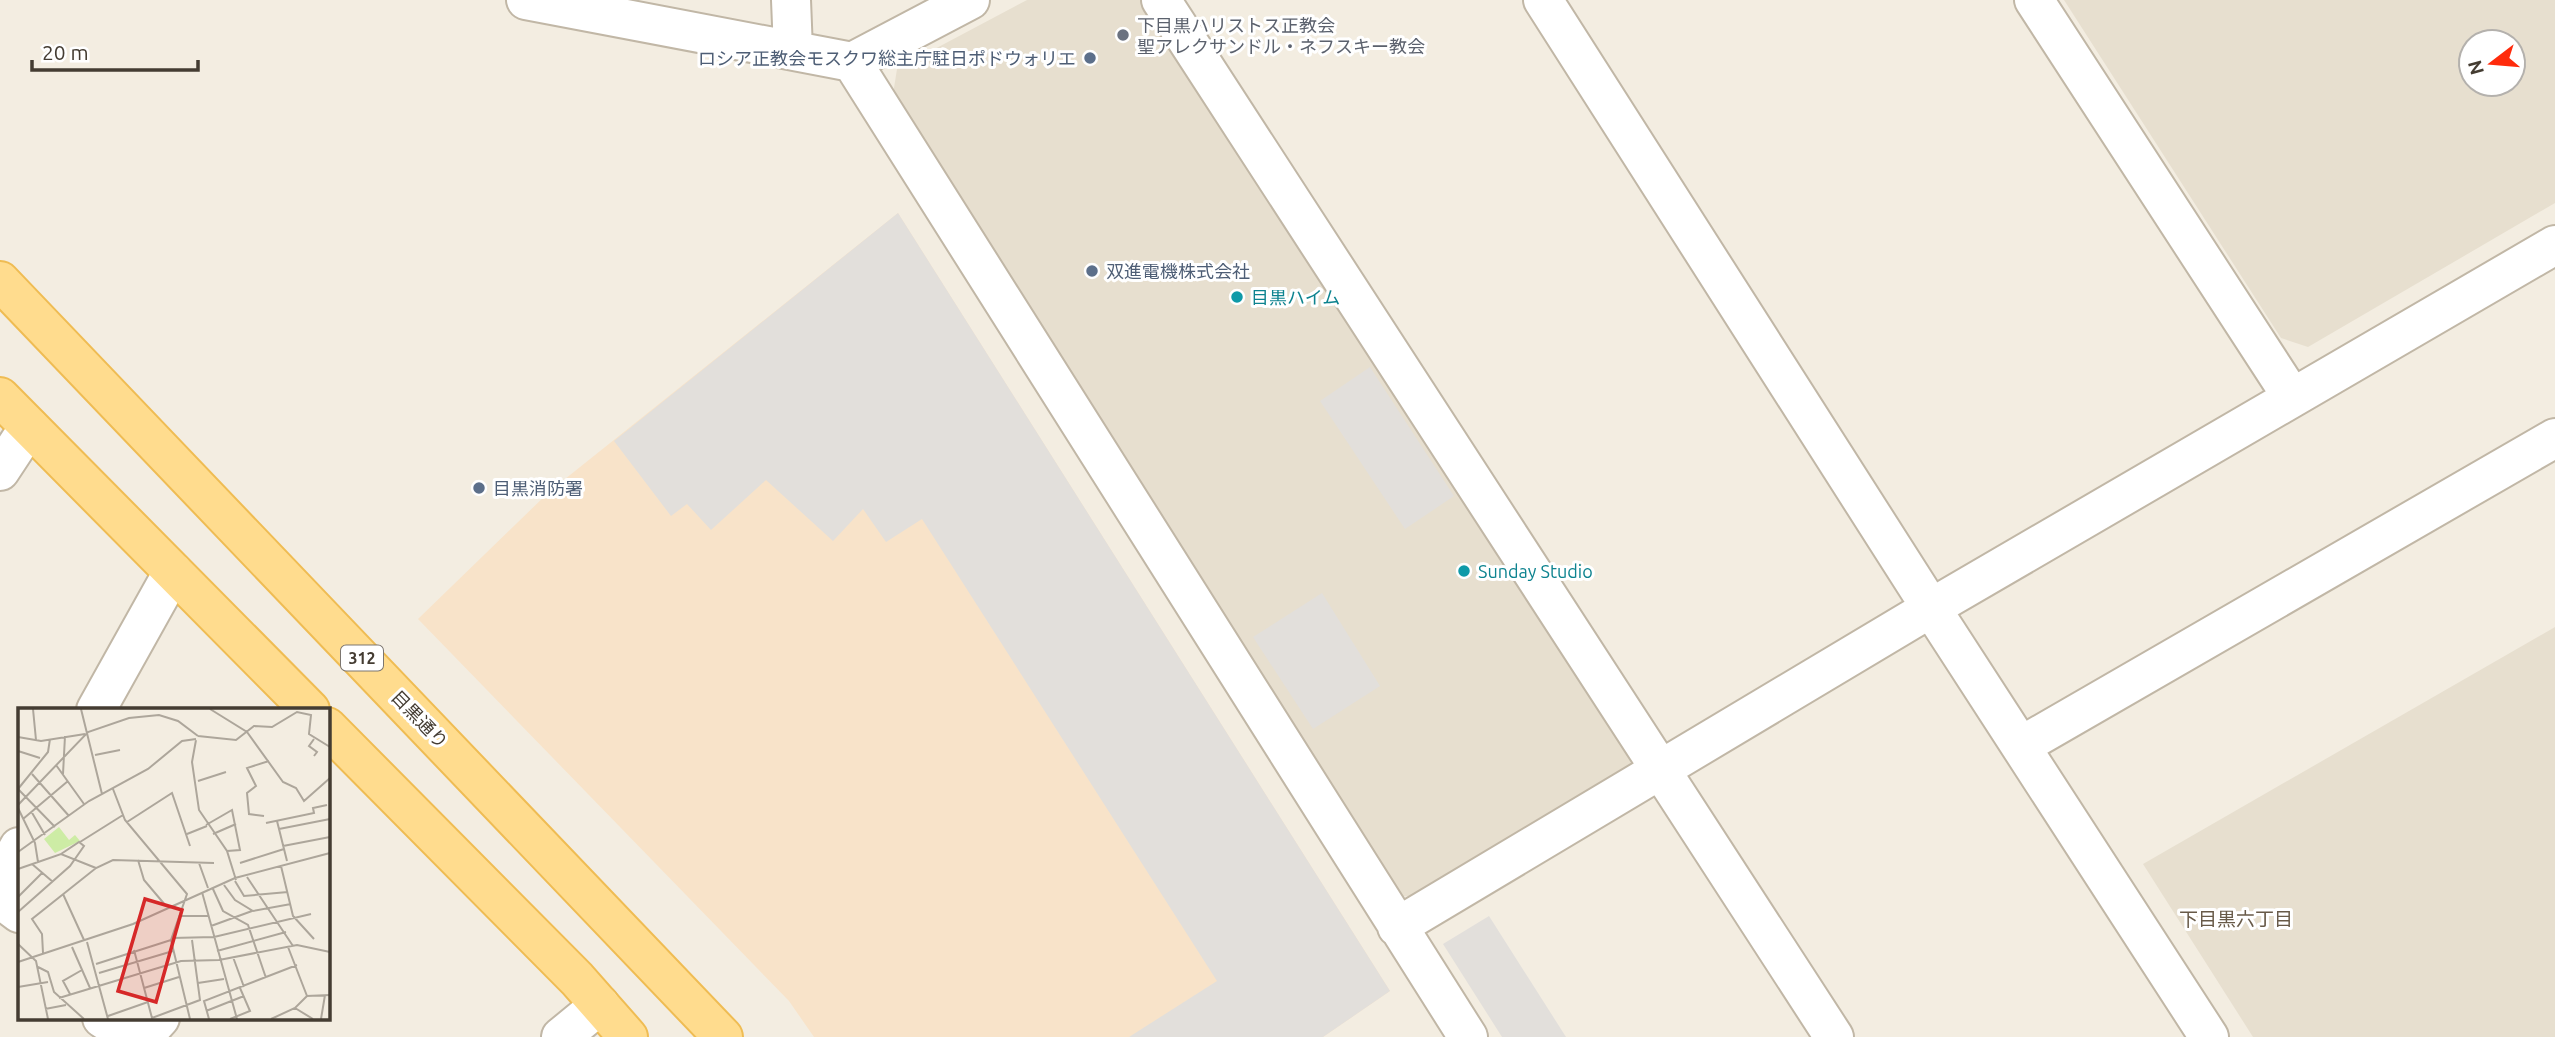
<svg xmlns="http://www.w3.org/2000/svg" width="2555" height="1037" font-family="Ubuntu,'Noto Sans JP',sans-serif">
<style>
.residential{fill:#e7dfcf;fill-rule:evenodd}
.commercial{fill:#f8e3c9}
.parking{fill:#e2dfdb}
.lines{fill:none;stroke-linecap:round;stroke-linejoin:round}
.minor-casing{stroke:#c1b7a6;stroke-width:42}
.major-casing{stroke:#efbc53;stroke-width:42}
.minor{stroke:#fff;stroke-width:38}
.major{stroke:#ffdc8e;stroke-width:38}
.worship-dot{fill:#6b7280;stroke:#fff;stroke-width:2.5}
.service-dot{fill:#5c6f8a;stroke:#fff;stroke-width:2.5}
.culture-dot{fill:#0f9aa8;stroke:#fff;stroke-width:2.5}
.labels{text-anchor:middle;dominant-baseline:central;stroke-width:6;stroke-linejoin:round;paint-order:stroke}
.shield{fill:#fff;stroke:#7c7670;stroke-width:2}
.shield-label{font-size:16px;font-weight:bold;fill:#443c32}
.worship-label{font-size:18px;fill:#5b616d;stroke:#fff;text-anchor:start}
.service-label{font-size:18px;fill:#4e5e75;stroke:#fff;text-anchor:start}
.culture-label{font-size:18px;fill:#0d838f;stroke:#fff;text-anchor:start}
.street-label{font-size:18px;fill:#443c32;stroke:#fff}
.neighbourhood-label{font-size:19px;fill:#685a48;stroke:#fff}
.inset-road{fill:none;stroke:#ada69b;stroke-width:2}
.view{fill:#d62828;fill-opacity:0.15;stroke:#d62828;stroke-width:3.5}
.inset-edge{fill:none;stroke:#443c32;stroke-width:3.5}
</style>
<rect width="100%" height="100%" fill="#f3ede1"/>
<path class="residential" d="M 1027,0 L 1141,0 L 1638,768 L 1431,894 L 1396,897 L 891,107 L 897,69 Z
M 2064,0 L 2555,0 L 2555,203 L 2308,347 L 2281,338 ZM 2513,42 L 2513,84 L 2471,84 L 2471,42 Z
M 2555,627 L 2555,1037 L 2253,1037 L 2143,864 Z"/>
<path class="commercial" d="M 898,213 L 1390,991 L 1323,1037 L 814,1037 L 789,1001 L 418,619 L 550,491 Z"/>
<path class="parking" d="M 898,213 L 1390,991 L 1323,1037 L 1129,1037 L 1217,981 L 922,519 L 886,542 L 863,509 L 833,541 L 766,480 L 711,530 L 687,504 L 671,516 L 614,441 Z
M 1370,367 L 1454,496 L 1405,529 L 1320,401 Z
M 1322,593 L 1380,686 L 1313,729 L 1253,637 Z
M 1489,916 L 1566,1037 L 1502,1037 L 1443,944 Z"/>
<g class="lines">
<g class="minor-casing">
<path id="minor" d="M 526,0 L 852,62 L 970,0
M 791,0 L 793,50
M 1161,0 L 1834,1037
M 1543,0 L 1931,608 L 2209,1037
M 2034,0 L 2292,397
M 852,62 L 1468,1037
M 0,471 L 29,427
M 96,710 L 173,572
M 2021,746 L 2555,438
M 0,881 L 19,847
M 0,899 L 19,913
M 1397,927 L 1931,608 L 2555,245
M 102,1018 L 131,1037
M 143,1037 L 160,1018
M 561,1037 L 600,1005"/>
</g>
<g class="major-casing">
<path id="major" d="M 0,281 L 723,1037
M 0,397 L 310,710
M 327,727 L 577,979 L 628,1037"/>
</g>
<use href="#minor" class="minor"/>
<use href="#major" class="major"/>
</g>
<circle class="worship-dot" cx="1123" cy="35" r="7"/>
<g class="service-dot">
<circle cx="1090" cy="58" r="7"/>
<circle cx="1092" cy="271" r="7"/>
<circle cx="479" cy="488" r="7"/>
</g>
<g class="culture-dot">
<circle cx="1237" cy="297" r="7"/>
<circle cx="1464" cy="571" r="7"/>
</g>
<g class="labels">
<rect class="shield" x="341" y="645.5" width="42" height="25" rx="5"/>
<g class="shield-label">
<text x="362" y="658">312</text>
</g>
<g class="worship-label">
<text x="1137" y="25">下目黒ハリストス正教会<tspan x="1137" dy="21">聖アレクサンドル・ネフスキー教会</tspan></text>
</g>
<g class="service-label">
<text x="1076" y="58" text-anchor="end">ロシア正教会モスクワ総主庁駐日ポドウォリエ</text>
<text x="1106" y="271">双進電機株式会社</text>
<text x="493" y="488">目黒消防署</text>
</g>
<g class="culture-label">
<text x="1251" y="297">目黒ハイム</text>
<text x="1478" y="571">Sunday Studio</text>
</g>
<g class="street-label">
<text transform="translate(420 719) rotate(46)">目黒通り</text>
</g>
<g class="neighbourhood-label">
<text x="2236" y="919">下目黒六丁目</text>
</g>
</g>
<g transform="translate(18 708)">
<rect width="312" height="312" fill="#f3ede1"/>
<path d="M 41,119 L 51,132 L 57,127 L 62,133 L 37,145 L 26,131 Z" fill="#cdeca5"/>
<path class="inset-road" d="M 15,1 L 18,32M 63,1 L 84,86M 192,1 L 229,24 L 265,74 L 278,80 L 286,93 L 312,70M 180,28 L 218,32 L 236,18 L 254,19 L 279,4 L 293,7 L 291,26 L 312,39M 0,29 L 23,33 L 67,26M 296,31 L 291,38 L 299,44 L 296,48M 178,32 L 174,54 L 181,102 L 209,143 L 218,172M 0,43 L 22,50M 77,47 L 102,42M 38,57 L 66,96M 14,66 L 51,108M 45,66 L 47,28M 180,73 L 208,64M 0,81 L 30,44 L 32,31M 0,81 L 37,119M 95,81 L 107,112 L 169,186 L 153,232 L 172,311M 0,97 L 70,24 L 111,10 L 141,7 L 160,13 L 180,28M 0,100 L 17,135 L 20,154M 13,103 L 27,127M 246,108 L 231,106 L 229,85 L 238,78 L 229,60 L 251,53M 5,111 L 50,73M 259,113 L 269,153M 109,114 L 154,85 L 172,138M 248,115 L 296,105 L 295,100 L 309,97M 188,117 L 214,102 L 222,142 L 209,143M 261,121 L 312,111M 169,126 L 189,118M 195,126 L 218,116M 62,134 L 105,107M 265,138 L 312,129M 0,144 L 71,93 L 130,61 L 164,33 L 178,31M 120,152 L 126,172 L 148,198M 181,155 L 190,180M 222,155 L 266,141M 14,156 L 35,174M 263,158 L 275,208 L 296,231M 0,161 L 43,146 L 78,160M 229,169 L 275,238M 217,173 L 226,188 L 270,184M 206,177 L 217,192 L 235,203 L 273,196M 195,181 L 205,203 L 230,217 L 248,270M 184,184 L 219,311M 45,186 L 66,232M 0,189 L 24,165M 0,204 L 52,158 L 66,138 L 61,134 L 43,146M 164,208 L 191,208M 193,218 L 234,203M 154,230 L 196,229 L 293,206M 69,234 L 90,311M 0,236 L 18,253 L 30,311M 54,239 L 72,280M 270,239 L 289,288M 116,242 L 134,310 L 182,292 L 174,232M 199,243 L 268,224M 25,245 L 24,226 L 14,211 L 78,160 L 95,152 L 196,155M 215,249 L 226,279M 0,254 L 115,216 L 217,170 L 312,145M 78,256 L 153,232M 20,259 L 30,264 L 36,284 L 66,311M 81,265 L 155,243M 180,275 L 206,271M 0,279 L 30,274M 126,280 L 161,269M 52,286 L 45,273 L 64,262M 41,290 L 163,253 L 201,252 L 279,237 L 312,244M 277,300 L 295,311M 27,301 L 48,297M 188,303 L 226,288M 90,308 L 130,294M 191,311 L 186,293 L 279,257M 212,311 L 232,303 L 222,280M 253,311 L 277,300 L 289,288 L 312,287M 303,311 L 307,287"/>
<path class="view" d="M 127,191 L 164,202 L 138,294 L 100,283 Z"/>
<rect width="312" height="312" class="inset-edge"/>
</g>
<g transform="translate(2492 63) rotate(254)"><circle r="33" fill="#ffffff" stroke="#b4b1ad" stroke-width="2"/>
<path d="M0-5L12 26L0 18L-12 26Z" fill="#ff2b0c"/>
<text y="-10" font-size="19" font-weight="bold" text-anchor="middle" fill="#443c32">N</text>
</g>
<path d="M32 60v10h166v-10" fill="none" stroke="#443c32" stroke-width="3.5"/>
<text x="42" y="60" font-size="21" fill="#443c32" stroke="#ffffff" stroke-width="5" paint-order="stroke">20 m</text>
</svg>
